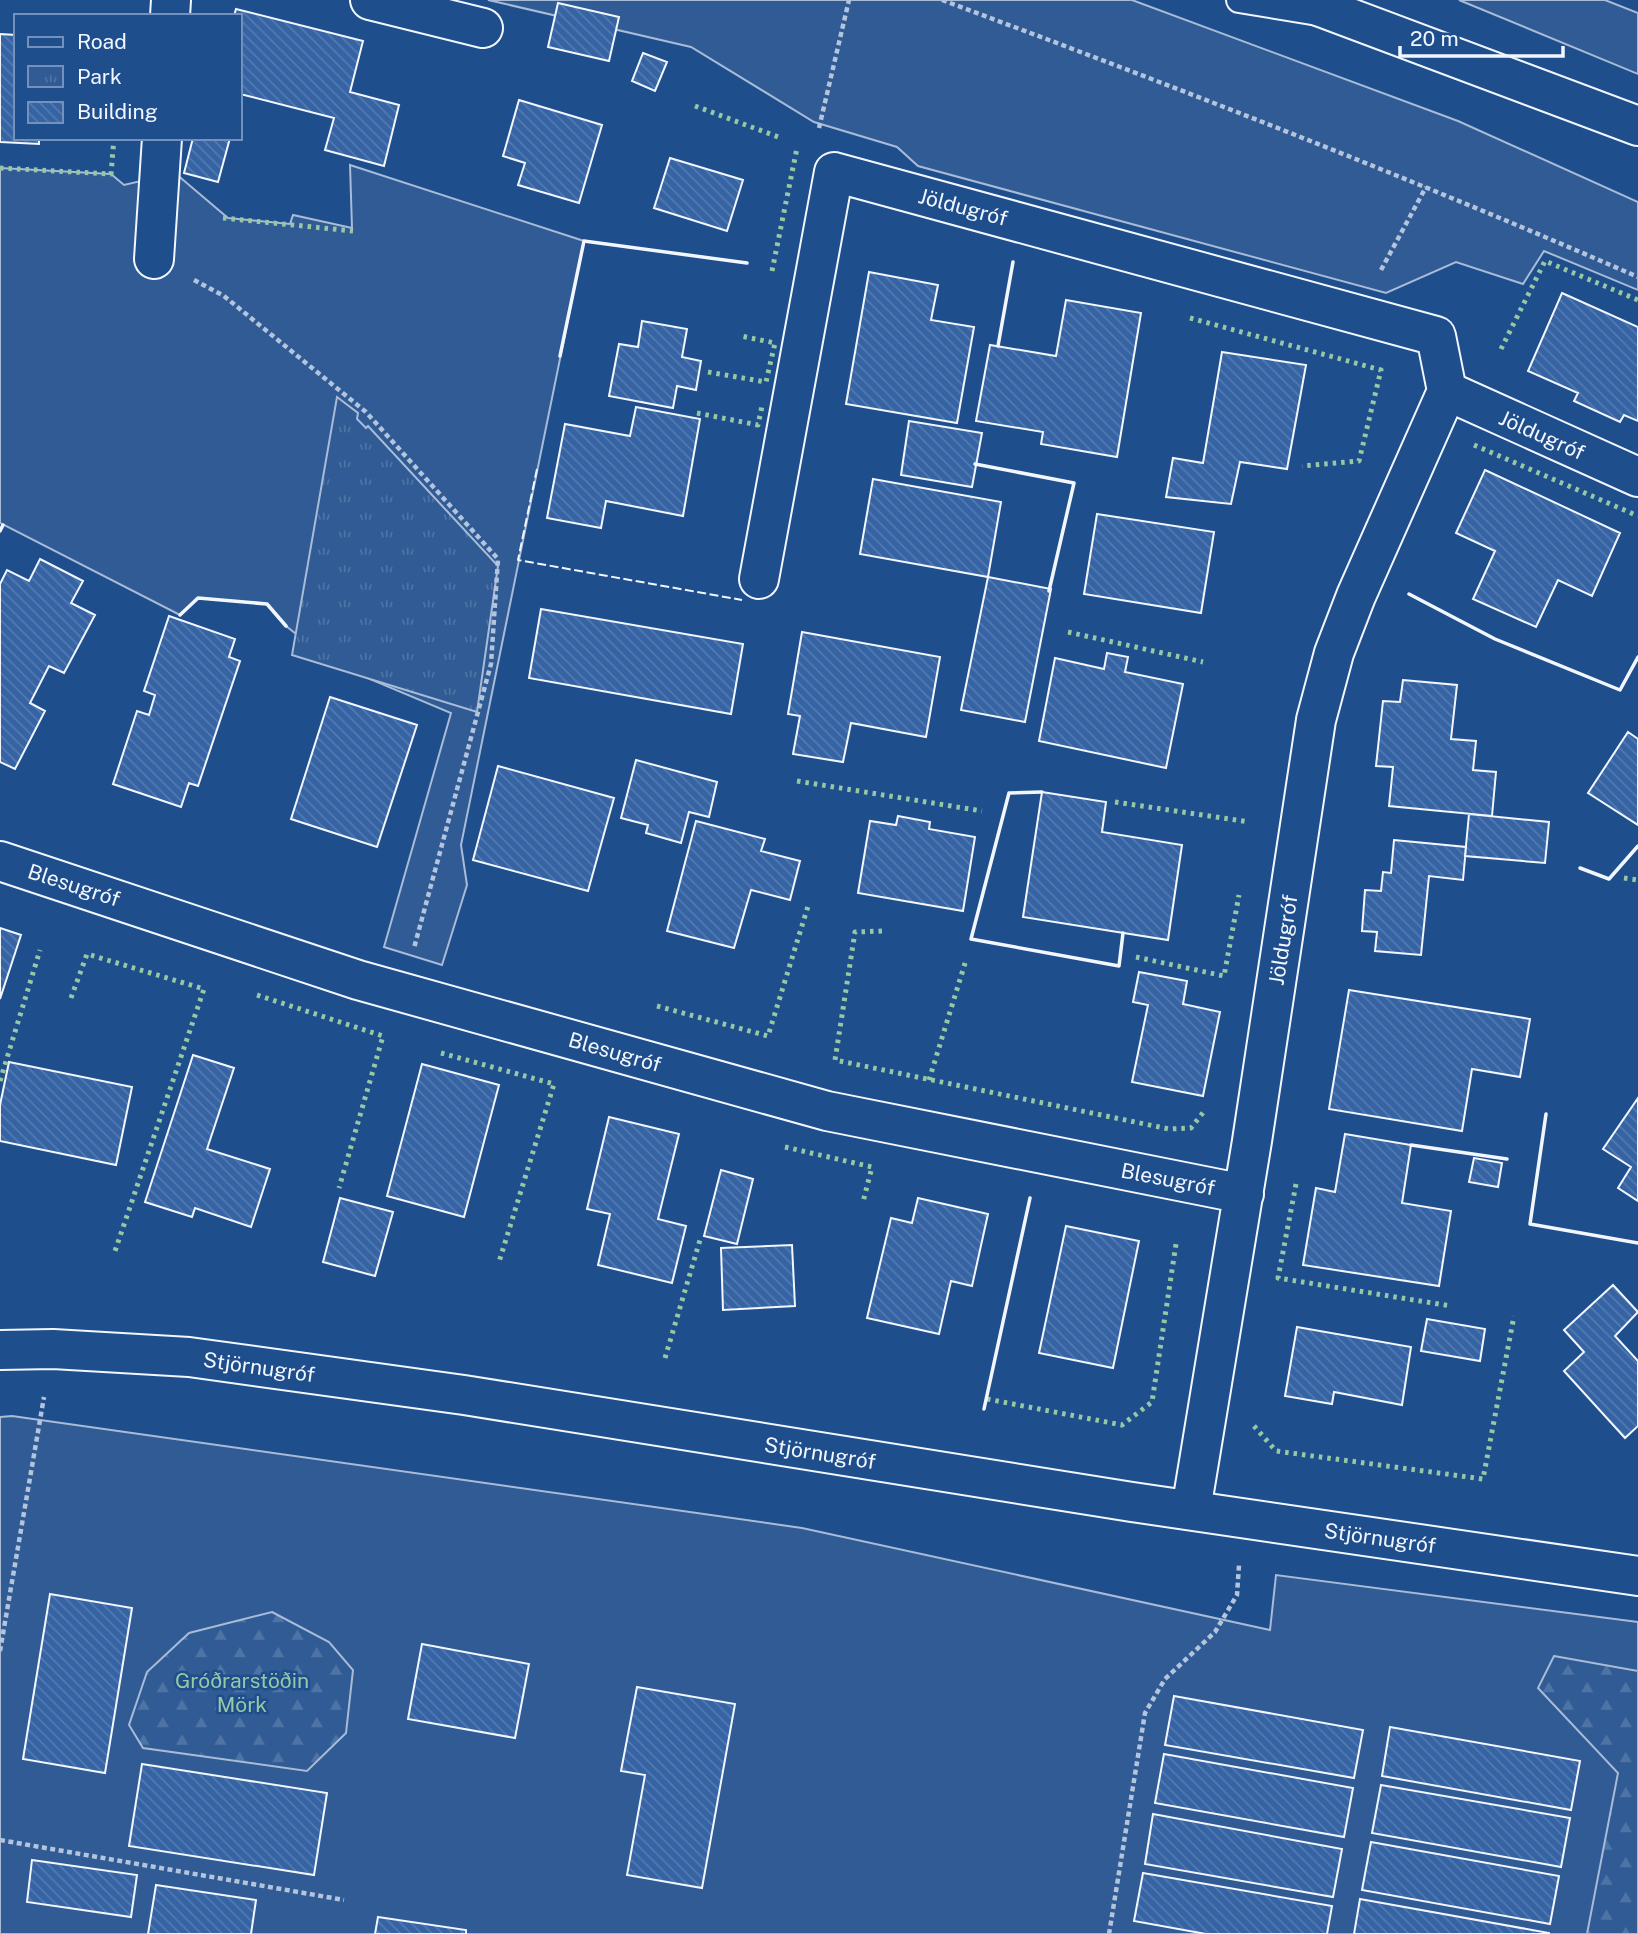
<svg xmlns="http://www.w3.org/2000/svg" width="1638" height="1934" font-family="'Public Sans',sans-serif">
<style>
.green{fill:#305b95;stroke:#a8bbd7;stroke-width:2}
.forest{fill:url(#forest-firs);stroke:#a8bbd7;stroke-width:2}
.park{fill:url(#park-tufts);stroke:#a8bbd7;stroke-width:2}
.building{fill:url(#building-back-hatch);stroke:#f2f6ff;stroke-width:2}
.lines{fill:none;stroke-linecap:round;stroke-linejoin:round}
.lane-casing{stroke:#f2f6ff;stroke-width:28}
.street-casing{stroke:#f2f6ff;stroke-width:42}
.highway-casing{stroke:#f2f6ff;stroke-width:42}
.path{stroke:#b3c4dc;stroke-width:4.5;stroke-dasharray:5 3.5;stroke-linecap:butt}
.lane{stroke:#1f4e8c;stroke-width:24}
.street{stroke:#1f4e8c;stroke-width:38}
.highway{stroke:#1f4e8c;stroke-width:38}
.hedge{stroke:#97c8a6;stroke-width:5;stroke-dasharray:3.5 5;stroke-linecap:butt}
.fence{stroke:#f2f6ff;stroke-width:2;stroke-dasharray:9 3.5;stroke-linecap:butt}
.wall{stroke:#f2f6ff;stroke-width:3.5}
.labels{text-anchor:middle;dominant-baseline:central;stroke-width:5;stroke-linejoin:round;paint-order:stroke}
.street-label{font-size:21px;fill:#f2f6ff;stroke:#1f4e8c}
.park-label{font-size:21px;fill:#97c8a6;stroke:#1f4e8c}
</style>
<defs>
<pattern id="forest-firs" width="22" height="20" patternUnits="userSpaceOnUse" patternTransform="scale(1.75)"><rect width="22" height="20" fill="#305b95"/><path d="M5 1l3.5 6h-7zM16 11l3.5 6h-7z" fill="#4e73a5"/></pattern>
<pattern id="park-tufts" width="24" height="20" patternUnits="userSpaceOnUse" patternTransform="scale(1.75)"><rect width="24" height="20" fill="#305b95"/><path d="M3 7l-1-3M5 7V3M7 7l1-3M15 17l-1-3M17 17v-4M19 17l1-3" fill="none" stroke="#4e73a5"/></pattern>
<pattern id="building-back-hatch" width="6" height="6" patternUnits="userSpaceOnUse" patternTransform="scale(1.75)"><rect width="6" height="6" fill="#3563a3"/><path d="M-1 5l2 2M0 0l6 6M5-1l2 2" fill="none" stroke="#537ab1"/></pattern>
</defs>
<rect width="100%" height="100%" fill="#1f4e8c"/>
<path class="green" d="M 488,0 L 1132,0 L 1458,121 L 1638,202 L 1638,290 L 1544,251 L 1523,284 L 1456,262 L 1386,293 L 918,166 L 897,147 L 814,122 L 691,47 Z
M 1459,0 L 1605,0 L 1638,13 L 1638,74 Z
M 350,165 L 584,241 L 461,845 L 467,885 L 442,965 L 384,947 L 451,713 L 334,664 L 286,626 L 267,604 L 198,598 L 180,615 L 0,523 L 0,168 L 111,174 L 124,185 L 175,173 L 228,218 L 290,224 L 293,215 L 352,228 Z
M 12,1416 L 802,1528 L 1270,1630 L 1276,1575 L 1638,1622 L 1638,1934 L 0,1934 L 0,1417 Z"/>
<path class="forest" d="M 272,1612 L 329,1642 L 353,1670 L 346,1733 L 307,1771 L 143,1748 L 129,1725 L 147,1672 L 189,1633 Z
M 1554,1656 L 1638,1671 L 1638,1934 L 1587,1934 L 1618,1773 L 1538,1688 Z"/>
<path class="park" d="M 337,397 L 358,413 L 357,419 L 366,428 L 368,426 L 498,566 L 477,712 L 292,655 Z"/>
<path class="building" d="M 558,3 L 619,17 L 609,61 L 548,47 Z
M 236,9 L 363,41 L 350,92 L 399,105 L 384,166 L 325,150 L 334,118 L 240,94 L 240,16 L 234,16 Z
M 0,34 L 16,35 L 16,138 L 39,138 L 39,144 L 0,142 Z
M 643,53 L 667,62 L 655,91 L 632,81 Z
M 519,100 L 602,125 L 579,203 L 518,185 L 525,163 L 503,156 Z
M 193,138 L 230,138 L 218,182 L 184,173 Z
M 670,158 L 743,180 L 727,231 L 654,208 Z
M 869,272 L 938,285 L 931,320 L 974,327 L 957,423 L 846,404 Z
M 1562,293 L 1638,327 L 1638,421 L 1624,415 L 1620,422 L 1574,401 L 1578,393 L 1528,371 Z
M 1066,300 L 1141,313 L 1117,457 L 1041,444 L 1043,432 L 976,421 L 990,345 L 1056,356 Z
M 642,321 L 687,329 L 682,357 L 701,361 L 696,390 L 677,386 L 673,408 L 609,396 L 619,344 L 638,347 Z
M 1222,352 L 1306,365 L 1287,469 L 1240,462 L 1231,504 L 1166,497 L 1173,458 L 1203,463 Z
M 636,407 L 700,419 L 683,516 L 606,501 L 601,528 L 547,518 L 565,424 L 630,436 Z
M 909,421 L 982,433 L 972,487 L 901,475 Z
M 1485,470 L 1620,533 L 1592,596 L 1558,580 L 1536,627 L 1473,599 L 1495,551 L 1456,533 Z
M 873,479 L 1001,502 L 988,577 L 860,554 Z
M 1097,514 L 1214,532 L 1201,613 L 1084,594 Z
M 40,559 L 83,581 L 71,603 L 95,615 L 64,673 L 49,666 L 30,703 L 45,711 L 15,769 L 0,762 L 0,584 L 7,570 L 29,581 Z
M 988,577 L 1051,589 L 1025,722 L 961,710 Z
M 541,609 L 743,644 L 731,714 L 529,678 Z
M 169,616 L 235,639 L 229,657 L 240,661 L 198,786 L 189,783 L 181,807 L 113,784 L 137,711 L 149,715 L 155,695 L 144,691 Z
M 802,632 L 940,657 L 926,737 L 851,723 L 843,762 L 793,754 L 800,716 L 788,714 Z
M 1107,653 L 1128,657 L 1125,672 L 1183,684 L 1166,768 L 1039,741 L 1055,658 L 1104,669 Z
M 1403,680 L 1457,685 L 1451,739 L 1476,741 L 1473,770 L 1496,772 L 1492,816 L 1389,806 L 1393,767 L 1376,766 L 1383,701 L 1400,702 Z
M 330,697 L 417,725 L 377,847 L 291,819 Z
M 1628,732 L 1638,739 L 1638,825 L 1588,793 Z
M 636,760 L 717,782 L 709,817 L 689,812 L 681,843 L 646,833 L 648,825 L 621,818 Z
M 498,766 L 614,798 L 588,891 L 473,860 Z
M 1042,792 L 1106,802 L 1102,832 L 1182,845 L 1168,940 L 1023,917 Z
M 1469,814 L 1549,822 L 1545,863 L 1465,856 Z
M 898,816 L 930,822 L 929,829 L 975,837 L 963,911 L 858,893 L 870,821 L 896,825 Z
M 696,821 L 765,839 L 761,851 L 800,861 L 790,900 L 751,890 L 734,948 L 667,931 Z
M 1394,840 L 1466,847 L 1463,880 L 1429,876 L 1421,955 L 1375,951 L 1377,932 L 1362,931 L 1365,890 L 1381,891 L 1383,872 L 1391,873 Z
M 0,928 L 21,935 L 0,999 Z
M 1139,972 L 1187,981 L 1183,1004 L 1220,1012 L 1203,1096 L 1132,1082 L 1148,1005 L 1133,1002 Z
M 1349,990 L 1530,1019 L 1520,1077 L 1472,1069 L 1462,1131 L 1329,1109 Z
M 193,1055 L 234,1068 L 207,1149 L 270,1169 L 251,1227 L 195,1208 L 192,1217 L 145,1202 Z
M 9,1062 L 132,1087 L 116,1165 L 0,1141 L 0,1105 Z
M 422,1064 L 499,1085 L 464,1217 L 387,1196 Z
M 1638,1098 L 1638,1201 L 1618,1188 L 1631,1167 L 1603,1149 Z
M 609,1117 L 679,1134 L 658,1219 L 686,1226 L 672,1283 L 598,1265 L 610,1214 L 587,1209 Z
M 1345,1134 L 1411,1145 L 1402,1203 L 1451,1211 L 1439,1286 L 1303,1265 L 1316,1188 L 1335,1192 Z
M 1474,1158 L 1502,1163 L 1498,1187 L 1469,1182 Z
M 721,1170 L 753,1179 L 737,1244 L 704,1236 Z
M 340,1198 L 393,1212 L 375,1276 L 323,1262 Z
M 918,1198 L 988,1214 L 972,1286 L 951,1281 L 939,1334 L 867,1318 L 891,1218 L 912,1223 Z
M 1066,1226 L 1139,1241 L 1113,1368 L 1039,1353 Z
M 792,1245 L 795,1306 L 723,1310 L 721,1248 Z
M 1613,1285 L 1638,1312 L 1615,1336 L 1638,1361 L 1638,1426 L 1625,1438 L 1564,1371 L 1584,1352 L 1564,1330 Z
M 1427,1319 L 1485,1329 L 1480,1361 L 1421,1351 Z
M 1297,1327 L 1411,1347 L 1402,1405 L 1334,1392 L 1332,1404 L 1285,1396 Z
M 50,1594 L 132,1608 L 105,1773 L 23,1759 Z
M 422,1644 L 529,1664 L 515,1738 L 408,1719 Z
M 637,1687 L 735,1704 L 702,1888 L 627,1875 L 645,1775 L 621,1771 Z
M 1174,1696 L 1363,1730 L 1354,1778 L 1165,1745 Z
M 1390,1727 L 1580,1761 L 1571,1810 L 1382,1776 Z
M 1164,1754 L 1353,1788 L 1344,1837 L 1155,1803 Z
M 142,1764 L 327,1793 L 314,1875 L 129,1846 Z
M 1381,1785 L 1570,1818 L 1561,1867 L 1372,1833 Z
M 1153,1814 L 1342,1849 L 1333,1897 L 1145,1864 Z
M 1371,1842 L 1559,1876 L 1550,1924 L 1362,1890 Z
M 32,1860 L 137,1875 L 131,1917 L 27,1902 Z
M 1143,1873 L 1332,1906 L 1327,1934 L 1206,1934 L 1134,1921 Z
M 156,1885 L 256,1900 L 251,1934 L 148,1934 Z
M 1360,1899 L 1549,1933 L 1549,1934 L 1354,1934 Z
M 378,1917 L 466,1930 L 466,1934 L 375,1934 Z"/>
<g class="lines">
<g class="lane-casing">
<path id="lane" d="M 1239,0 L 1318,13"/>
</g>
<g class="street-casing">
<path id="street" d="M 370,0 L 483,28
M 170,16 L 171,0
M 154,259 L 162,138
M 1447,391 L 1638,477
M 759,579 L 834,172 L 1436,336 L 1447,391 L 1356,596 L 1334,653 L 1316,720 L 1252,1141 L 1191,1510
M 0,861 L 358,980 L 827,1111 L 1244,1194
M 0,1350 L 53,1349 L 189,1357 L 464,1395 L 1132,1502 L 1638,1576"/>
</g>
<g class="highway-casing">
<path id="highway" d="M 1302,0 L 1638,126"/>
</g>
<path class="path" d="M 942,0 C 1176,87 1409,177 1638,277
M 819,128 L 849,0
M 1381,270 L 1426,187
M 194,280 L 224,296 L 366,412 L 498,559 L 491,664 L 414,948
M 0,1651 L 44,1397
M 0,1840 L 344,1900
M 1109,1934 L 1145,1713 L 1165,1679 L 1215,1632 L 1237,1595 L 1239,1565"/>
<use href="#lane" class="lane"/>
<use href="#street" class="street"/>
<use href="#highway" class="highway"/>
<path class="hedge" d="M 695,106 L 781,138
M 0,168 L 111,174 L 114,138
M 223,218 L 353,231
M 772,271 L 797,148
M 1190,318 L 1381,370 L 1359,461 L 1302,466
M 1501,349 L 1545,261 L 1638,300
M 708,372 L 766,382 L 775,343 L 741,336
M 697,413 L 758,425 L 762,406
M 1474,445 L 1638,516
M 1068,632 L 1203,662
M 797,781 L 982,811
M 1115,802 L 1249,822
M 1624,878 L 1638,880
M 882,931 L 855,932 L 835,1060 L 1169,1129 L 1191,1128 L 1205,1110
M 1136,957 L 1224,976 L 1239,895
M 257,995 L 383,1036 L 339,1188
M 71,998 L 87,954 L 204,989 L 114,1254
M 657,1006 L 768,1036 L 809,903
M 441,1053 L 554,1084 L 499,1262
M 929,1080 L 966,960
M 0,1081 L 40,950
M 785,1147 L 872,1167 L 863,1202
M 1296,1184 L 1278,1278 L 1451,1306
M 665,1358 L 700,1240
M 987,1399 L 1122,1425 L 1152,1402 L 1176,1244
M 1254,1426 L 1276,1451 L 1483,1479 L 1514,1316"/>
<path class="fence" d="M 537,469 L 518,560 L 742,600"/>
<path class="wall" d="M 998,346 L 1013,262
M 560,356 L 584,241 L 747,263
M 975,464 L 1074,483 L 1049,591
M 0,531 L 3,525
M 1409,594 L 1495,639 L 1620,690 L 1638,657
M 180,615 L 198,598 L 267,604 L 286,626
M 1042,792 L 1009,793 L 971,939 L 1119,966 L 1123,933
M 1580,868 L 1609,879 L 1638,846
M 1546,1114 L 1530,1224 L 1638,1243
M 1411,1145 L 1507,1159
M 984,1409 L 1030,1198"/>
</g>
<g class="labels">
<g class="street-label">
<text transform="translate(963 207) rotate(15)">Jöldugróf</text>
<text transform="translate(1542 435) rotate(24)">Jöldugróf</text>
<text transform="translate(74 885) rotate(18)">Blesugróf</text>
<text transform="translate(1283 940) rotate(-81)">Jöldugróf</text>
<text transform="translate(615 1052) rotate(16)">Blesugróf</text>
<text transform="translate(1168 1179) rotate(11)">Blesugróf</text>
<text transform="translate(259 1367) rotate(8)">Stjörnugróf</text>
<text transform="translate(820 1453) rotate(9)">Stjörnugróf</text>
<text transform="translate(1380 1538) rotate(8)">Stjörnugróf</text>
</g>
<g class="park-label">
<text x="242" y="1680">Gróðrarstöðin<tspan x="242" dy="24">Mörk</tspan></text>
</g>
</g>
<rect x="14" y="14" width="228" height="126" fill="#1f4e8c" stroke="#7391ba" stroke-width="2"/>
<rect x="28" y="37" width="35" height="10" fill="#1f4e8c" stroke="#7391ba" stroke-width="2"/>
<text x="77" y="49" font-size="21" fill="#f2f6ff">Road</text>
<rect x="28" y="66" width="35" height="21" fill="url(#park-tufts)" stroke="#7391ba" stroke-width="2"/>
<text x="77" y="84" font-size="21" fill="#f2f6ff">Park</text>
<rect x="28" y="102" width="35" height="21" fill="url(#building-back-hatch)" stroke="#7391ba" stroke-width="2"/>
<text x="77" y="119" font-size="21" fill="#f2f6ff">Building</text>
<path d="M1400 46v10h163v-10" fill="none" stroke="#f2f6ff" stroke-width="3.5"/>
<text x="1410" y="46" font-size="21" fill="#f2f6ff" stroke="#1f4e8c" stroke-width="5" paint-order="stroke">20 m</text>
</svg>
